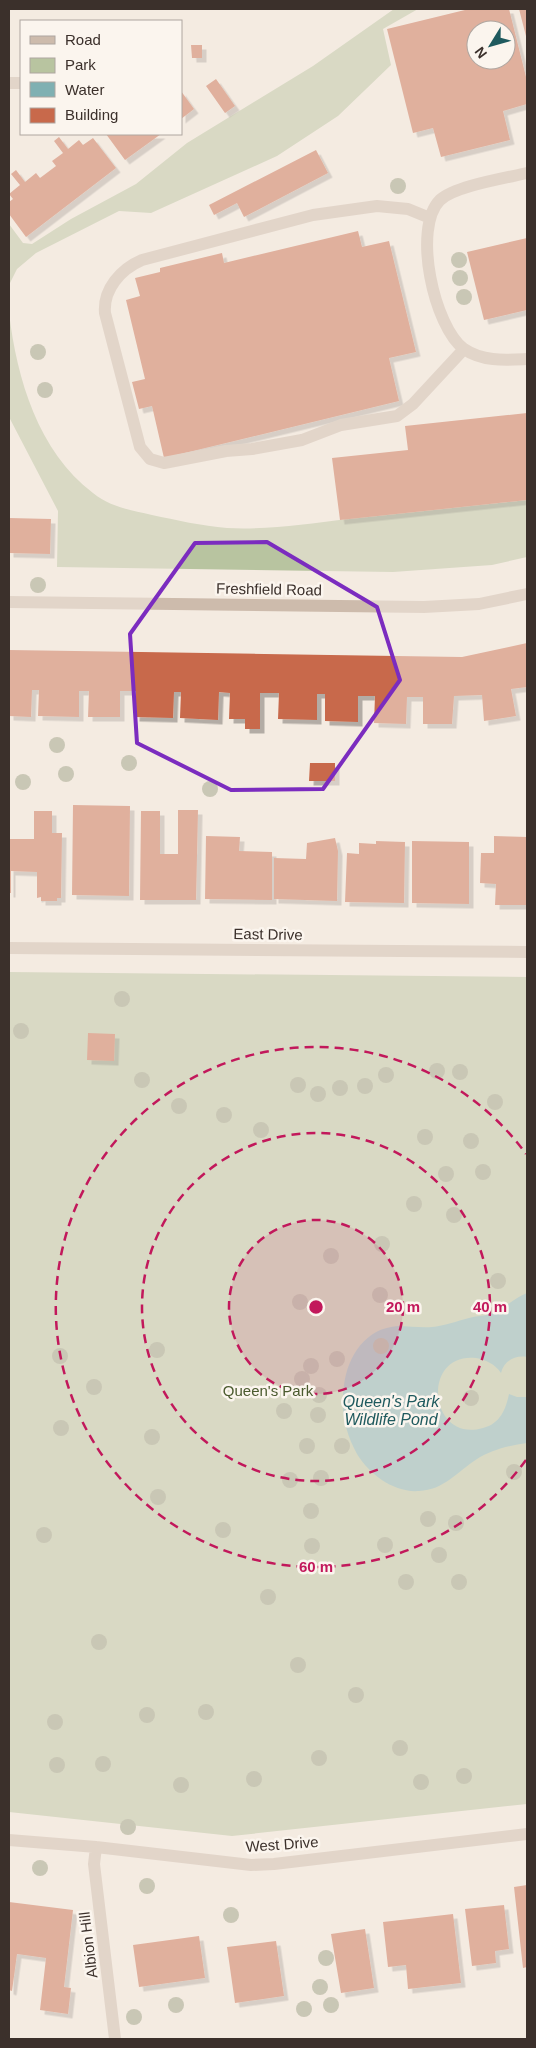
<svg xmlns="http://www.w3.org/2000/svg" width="536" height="2048" font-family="Arial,sans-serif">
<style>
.green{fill:#b8c4a0}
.water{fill:#7fb0b2}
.building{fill:#c8694b;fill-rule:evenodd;filter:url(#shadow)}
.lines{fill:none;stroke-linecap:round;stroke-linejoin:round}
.minor{stroke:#cdbbac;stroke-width:12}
.tree{fill:#969b7f}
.marked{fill:none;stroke:#7b2cbf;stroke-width:4;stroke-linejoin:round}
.ring{fill:none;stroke:#c2185b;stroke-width:2.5;stroke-dasharray:9 6}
.labels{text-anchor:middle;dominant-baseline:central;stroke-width:5;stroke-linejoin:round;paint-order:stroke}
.street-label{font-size:15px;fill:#3b302b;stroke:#fbf5ee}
.park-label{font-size:15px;fill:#4a5a2e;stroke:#fbf5ee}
.water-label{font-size:16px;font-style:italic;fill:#1f5a5e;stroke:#fbf5ee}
.centre{fill:#c2185b;stroke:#fbf5ee;stroke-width:2.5}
.ring-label{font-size:15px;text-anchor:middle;font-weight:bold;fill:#c2185b;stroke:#fbf5ee;stroke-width:5;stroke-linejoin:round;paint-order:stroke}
</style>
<defs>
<filter id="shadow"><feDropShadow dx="4.5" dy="4.5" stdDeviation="0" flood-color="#0004"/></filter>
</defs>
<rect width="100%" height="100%" fill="#f4ebe1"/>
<path class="green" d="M 394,9 L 418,9 L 383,29 L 391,65 L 338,116 L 277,156 L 151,213 L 119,211 L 36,253 L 17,269 L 9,285 L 9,224 L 23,243 L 32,244 L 71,219 L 136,184 L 187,143 L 313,66 Z
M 9,313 C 17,379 38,451 93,493 C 110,507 131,510 152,515 C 176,520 202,526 227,528 C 267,530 307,524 347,519 C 407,513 467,506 527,500 L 527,557 L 492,565 L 393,572 L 57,567 L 58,511 L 9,417 Z
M 9,972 L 527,977 L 527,1804 L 232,1836 L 9,1812 Z"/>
<path class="water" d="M 527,1293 L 527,1357 C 516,1355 504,1360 501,1373 C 495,1364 486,1360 476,1358 C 420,1352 429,1444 483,1428 C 500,1424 506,1409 509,1394 L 517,1397 L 527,1397 L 527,1443 C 510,1445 491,1450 477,1459 C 457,1472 444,1490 419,1491 C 394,1493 369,1474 357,1454 C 345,1432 340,1409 344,1385 C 348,1355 366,1328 398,1326 C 409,1326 421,1328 432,1327 C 444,1326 457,1321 469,1318 C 476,1316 484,1316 491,1314 C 504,1309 514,1298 527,1293 Z"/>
<path class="building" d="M 469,9 L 509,9 L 527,81 L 527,104 L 503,111 L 510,140 L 441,157 L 433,128 L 413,133 L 387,29 ZM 476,30 L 506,30 L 506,60 L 476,60 Z
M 519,9 L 527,9 L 527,40 Z
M 191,45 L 202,45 L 202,58 L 192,58 Z
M 216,79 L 235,106 L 225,113 L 206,86 Z
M 181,91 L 194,109 L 181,119 Z
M 106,134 L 161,134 L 125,160 Z
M 59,137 L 68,149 L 79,140 L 83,145 L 93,138 L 116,168 L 26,237 L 9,214 L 9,202 L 13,199 L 9,194 L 20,185 L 11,174 L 16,170 L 25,182 L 36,173 L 40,178 L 56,166 L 52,161 L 63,153 L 54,141 Z
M 316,150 L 328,173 L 244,217 L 237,203 L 214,215 L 209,205 Z
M 358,231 L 362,247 L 389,241 L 416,352 L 389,358 L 399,401 L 164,458 L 152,406 L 139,409 L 132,382 L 145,379 L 126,300 L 140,296 L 135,278 L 160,272 L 160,268 L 222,253 L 224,263 Z
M 527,238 L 527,310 L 484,320 L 467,252 Z
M 527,413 L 527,500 L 340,520 L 332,458 L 408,450 L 405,426 Z
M 9,518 L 51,519 L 50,554 L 9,553 Z
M 527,643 L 527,687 L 511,689 L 516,716 L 484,721 L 482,695 L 454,696 L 452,724 L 423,724 L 423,697 L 407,697 L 406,724 L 374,723 L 375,696 L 358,696 L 358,722 L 325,721 L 325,694 L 317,694 L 317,720 L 278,719 L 279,693 L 260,693 L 260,729 L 245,729 L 245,719 L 229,719 L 230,693 L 219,692 L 218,720 L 180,718 L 181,692 L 174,692 L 173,718 L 135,717 L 136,691 L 120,691 L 120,717 L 88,717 L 89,691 L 79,691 L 79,717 L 38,716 L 39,690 L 32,690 L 31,717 L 9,716 L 9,650 L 462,657 Z
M 310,763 L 335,763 L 335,781 L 309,781 Z
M 73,805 L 130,806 L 129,896 L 72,895 Z
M 178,810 L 198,810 L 196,900 L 140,900 L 141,811 L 160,811 L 160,854 L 178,854 Z
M 34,811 L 52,811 L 52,833 L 62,833 L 61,898 L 57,898 L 57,901 L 41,901 L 41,897 L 37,898 L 37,872 L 11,871 L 11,893 L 9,893 L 9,839 L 34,839 Z
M 206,836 L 240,837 L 239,851 L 272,852 L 272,900 L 205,899 Z
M 494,836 L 527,837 L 527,905 L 495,905 L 496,884 L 480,883 L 481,853 L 494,853 Z
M 335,838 L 338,851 L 337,901 L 274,899 L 274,858 L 306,859 L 307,843 Z
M 376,841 L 405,842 L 404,903 L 345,902 L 347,853 L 359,854 L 359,843 L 376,844 Z
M 412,841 L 469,842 L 469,904 L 412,903 Z
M 88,1033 L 115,1034 L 114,1061 L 87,1060 Z
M 527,1885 L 527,1967 L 523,1968 L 514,1887 Z
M 9,1902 L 73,1910 L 64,1987 L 71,1988 L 68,2014 L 40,2010 L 46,1958 L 17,1954 L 12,1991 L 9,1990 Z
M 504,1905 L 509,1949 L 495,1951 L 496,1963 L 472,1966 L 465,1909 Z
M 453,1914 L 461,1983 L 408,1989 L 406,1965 L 388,1967 L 383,1922 Z
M 365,1929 L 374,1988 L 341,1993 L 331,1934 Z
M 199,1936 L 205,1978 L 139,1987 L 133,1945 Z
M 276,1941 L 284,1996 L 235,2003 L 227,1947 Z"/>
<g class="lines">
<path class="minor" d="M 9,83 L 21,83
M 527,173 C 506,178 455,186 440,200 C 412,228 434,327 464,349 C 483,362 506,360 527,359
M 430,218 L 408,209 L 377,206 L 313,215 L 142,260 C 121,269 103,289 105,313 L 140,447 L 150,459 L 164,463 L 226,451 L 252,449 L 302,440 L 341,425 L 397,416 L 413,404 L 464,349
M 9,602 L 424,607 L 479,604 L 527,594
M 9,948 L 527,952
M 9,1840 L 96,1847 L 251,1865 L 274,1864 L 527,1834
M 96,1847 L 94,1864 L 115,2039"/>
</g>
<g class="tree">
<circle cx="398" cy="186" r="8"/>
<circle cx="459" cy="260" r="8"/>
<circle cx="460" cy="278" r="8"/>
<circle cx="464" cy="297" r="8"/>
<circle cx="38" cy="352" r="8"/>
<circle cx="45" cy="390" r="8"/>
<circle cx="38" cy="585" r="8"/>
<circle cx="57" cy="745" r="8"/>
<circle cx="129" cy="763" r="8"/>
<circle cx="66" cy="774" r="8"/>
<circle cx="23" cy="782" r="8"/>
<circle cx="210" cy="789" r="8"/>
<circle cx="122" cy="999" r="8"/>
<circle cx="21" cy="1031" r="8"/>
<circle cx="437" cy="1071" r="8"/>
<circle cx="460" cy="1072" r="8"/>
<circle cx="386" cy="1075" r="8"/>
<circle cx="142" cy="1080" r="8"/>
<circle cx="298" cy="1085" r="8"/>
<circle cx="365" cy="1086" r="8"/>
<circle cx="340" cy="1088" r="8"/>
<circle cx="318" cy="1094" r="8"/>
<circle cx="495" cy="1102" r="8"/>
<circle cx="179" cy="1106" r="8"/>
<circle cx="224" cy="1115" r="8"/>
<circle cx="261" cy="1130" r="8"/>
<circle cx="425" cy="1137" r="8"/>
<circle cx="471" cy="1141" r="8"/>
<circle cx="483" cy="1172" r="8"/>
<circle cx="446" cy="1174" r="8"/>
<circle cx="414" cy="1204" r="8"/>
<circle cx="454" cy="1215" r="8"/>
<circle cx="382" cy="1244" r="8"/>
<circle cx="331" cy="1256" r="8"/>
<circle cx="498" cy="1281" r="8"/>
<circle cx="380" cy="1295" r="8"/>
<circle cx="300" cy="1302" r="8"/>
<circle cx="381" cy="1346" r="8"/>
<circle cx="157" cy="1350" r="8"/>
<circle cx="60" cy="1356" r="8"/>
<circle cx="337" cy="1359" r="8"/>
<circle cx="311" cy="1366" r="8"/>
<circle cx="302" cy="1379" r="8"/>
<circle cx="94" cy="1387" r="8"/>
<circle cx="319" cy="1395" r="8"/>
<circle cx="471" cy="1398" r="8"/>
<circle cx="284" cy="1411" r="8"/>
<circle cx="318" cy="1415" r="8"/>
<circle cx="61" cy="1428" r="8"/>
<circle cx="152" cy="1437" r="8"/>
<circle cx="307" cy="1446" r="8"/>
<circle cx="342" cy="1446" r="8"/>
<circle cx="514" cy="1472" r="8"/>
<circle cx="321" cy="1478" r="8"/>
<circle cx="290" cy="1480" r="8"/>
<circle cx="158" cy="1497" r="8"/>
<circle cx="311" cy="1511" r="8"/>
<circle cx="428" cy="1519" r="8"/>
<circle cx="456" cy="1523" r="8"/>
<circle cx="223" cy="1530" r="8"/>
<circle cx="44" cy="1535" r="8"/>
<circle cx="385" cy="1545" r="8"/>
<circle cx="312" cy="1546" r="8"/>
<circle cx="439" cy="1555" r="8"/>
<circle cx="406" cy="1582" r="8"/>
<circle cx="459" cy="1582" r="8"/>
<circle cx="268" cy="1597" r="8"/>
<circle cx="99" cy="1642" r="8"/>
<circle cx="298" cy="1665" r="8"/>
<circle cx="356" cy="1695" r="8"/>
<circle cx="206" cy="1712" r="8"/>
<circle cx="147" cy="1715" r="8"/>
<circle cx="55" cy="1722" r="8"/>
<circle cx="400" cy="1748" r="8"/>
<circle cx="319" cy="1758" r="8"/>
<circle cx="103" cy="1764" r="8"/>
<circle cx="57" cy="1765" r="8"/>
<circle cx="464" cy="1776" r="8"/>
<circle cx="254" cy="1779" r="8"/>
<circle cx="421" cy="1782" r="8"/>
<circle cx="181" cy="1785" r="8"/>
<circle cx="128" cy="1827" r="8"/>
<circle cx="40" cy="1868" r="8"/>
<circle cx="147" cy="1886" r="8"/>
<circle cx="231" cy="1915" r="8"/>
<circle cx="326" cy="1958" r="8"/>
<circle cx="320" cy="1987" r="8"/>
<circle cx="176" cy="2005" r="8"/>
<circle cx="331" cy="2005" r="8"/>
<circle cx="304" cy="2009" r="8"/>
<circle cx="134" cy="2017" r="8"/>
</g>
<path d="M0 0H536V2048H0ZM 267,542 L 377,607 L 400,680 L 323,789 L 231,790 L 137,743 L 130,634 L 195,543 Z" fill="#f4ebe1" fill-opacity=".55" fill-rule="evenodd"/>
<path class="marked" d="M 267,542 L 377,607 L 400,680 L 323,789 L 231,790 L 137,743 L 130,634 L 195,543 Z"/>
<circle cx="316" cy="1307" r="87" fill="#c2185b" fill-opacity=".12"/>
<g class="ring">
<circle cx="316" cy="1307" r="87"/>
<circle cx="316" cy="1307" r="174"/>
<path d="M526 1460A260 260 0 1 1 526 1154"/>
</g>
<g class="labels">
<g class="street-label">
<text transform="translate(269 589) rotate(1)">Freshfield Road</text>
<text transform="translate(268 934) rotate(1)">East Drive</text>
<text transform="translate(282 1844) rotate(-4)">West Drive</text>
<text transform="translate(88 1945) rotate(-97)">Albion Hill</text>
</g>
<g class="park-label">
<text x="268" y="1390">Queen's Park</text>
</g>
<g class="water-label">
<text x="391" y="1401">Queen's Park<tspan x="391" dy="18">Wildlife Pond</tspan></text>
</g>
</g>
<circle cx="316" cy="1307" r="8" class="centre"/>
<g class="ring-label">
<text x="403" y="1312">20 m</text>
<text x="490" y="1312">40 m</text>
<text x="316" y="1572">60 m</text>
</g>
<rect width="536" height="2048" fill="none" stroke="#3b302b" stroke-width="20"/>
<rect x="20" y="20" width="162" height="115" fill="#fbf5ee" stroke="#aea6a0"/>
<rect x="30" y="36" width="25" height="8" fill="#cdbbac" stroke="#aea6a0"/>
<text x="65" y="45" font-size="15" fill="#3b302b">Road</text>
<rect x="30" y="58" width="25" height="15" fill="#b8c4a0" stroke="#aea6a0"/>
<text x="65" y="70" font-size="15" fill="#3b302b">Park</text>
<rect x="30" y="82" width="25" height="15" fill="#7fb0b2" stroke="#aea6a0"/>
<text x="65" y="95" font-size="15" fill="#3b302b">Water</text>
<rect x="30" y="108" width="25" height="15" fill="#c8694b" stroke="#aea6a0"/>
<text x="65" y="120" font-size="15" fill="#3b302b">Building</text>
<g transform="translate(491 45) rotate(233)"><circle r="24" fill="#fbf5ee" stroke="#aea6a0"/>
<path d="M0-4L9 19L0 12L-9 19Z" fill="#1f5a5e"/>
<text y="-8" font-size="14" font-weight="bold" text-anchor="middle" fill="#3b302b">N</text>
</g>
</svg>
